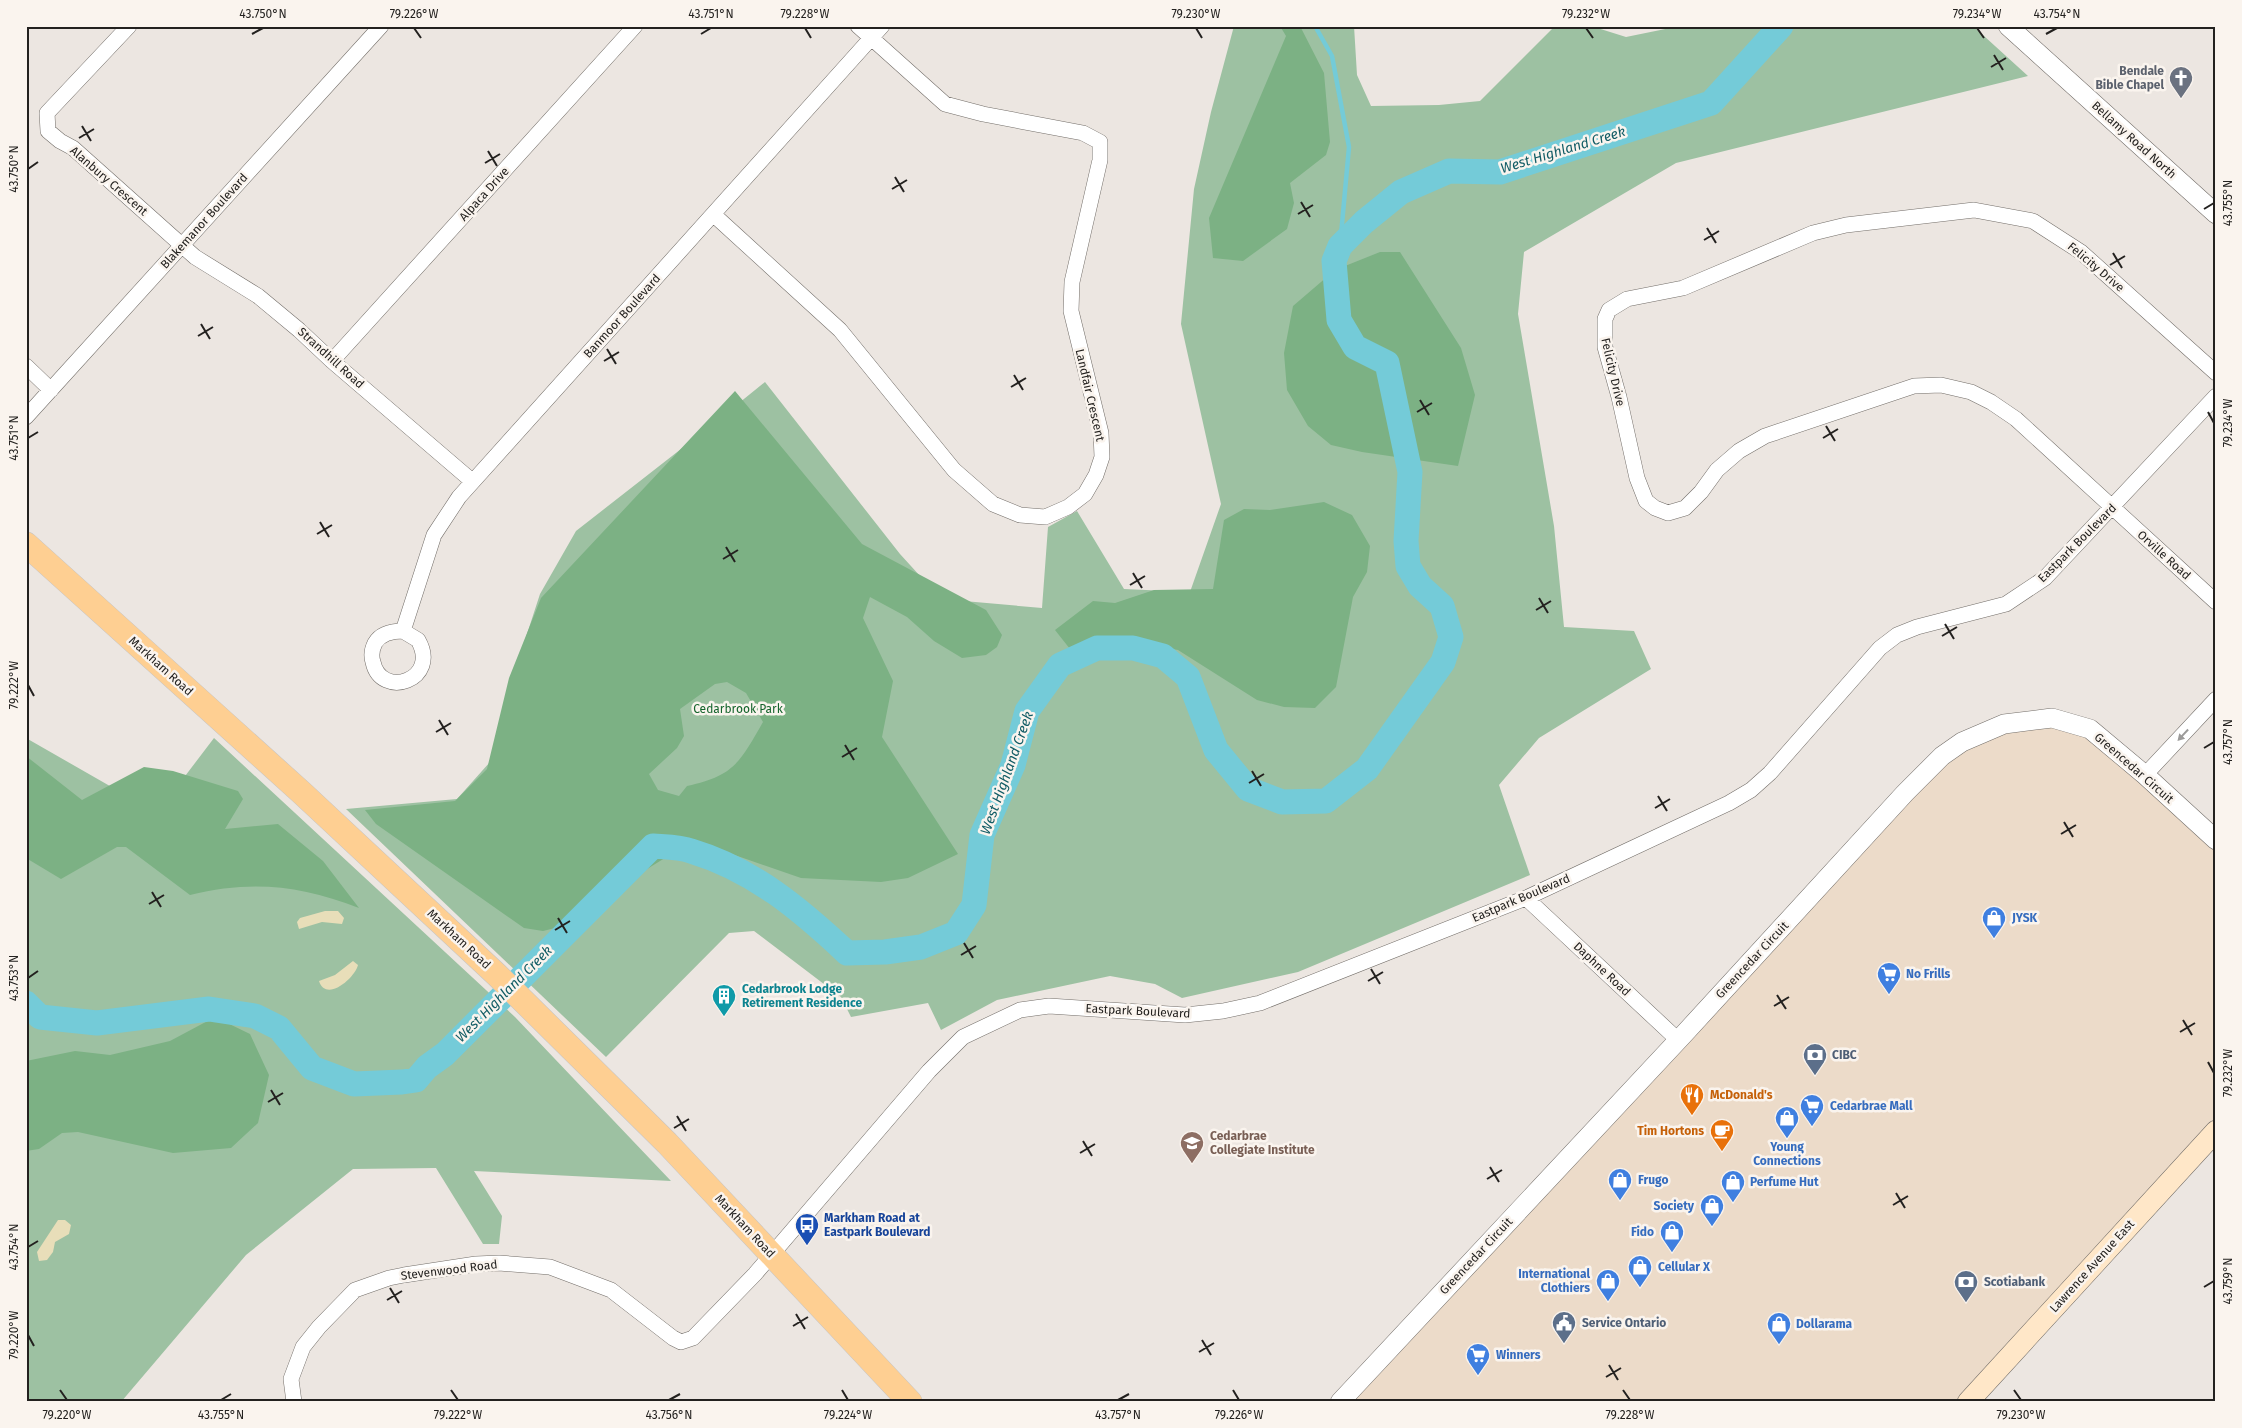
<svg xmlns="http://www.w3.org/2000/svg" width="2242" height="1428" font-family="'Fira Sans',sans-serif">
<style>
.commercial{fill:#ecdbc9}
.green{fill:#9dc1a2}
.forest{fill:#7cb184;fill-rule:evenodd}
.sand{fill:#e8deb9}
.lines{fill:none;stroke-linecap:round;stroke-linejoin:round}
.stream{stroke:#74cbd8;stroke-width:4.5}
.river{stroke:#74cbd8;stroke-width:25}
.minor-casing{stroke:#736e69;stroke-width:16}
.tertiary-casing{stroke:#736e69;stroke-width:20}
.secondary-casing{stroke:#736e69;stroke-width:22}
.primary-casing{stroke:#c6c5c5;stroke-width:25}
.minor{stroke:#fff;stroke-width:15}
.tertiary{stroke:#fff;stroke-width:19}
.secondary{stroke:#ffe7c8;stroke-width:21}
.primary{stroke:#fecf92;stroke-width:24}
.oneway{fill:#9c9b9a}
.ticks{fill:none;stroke:#23211f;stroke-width:2}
.labels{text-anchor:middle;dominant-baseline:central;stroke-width:5;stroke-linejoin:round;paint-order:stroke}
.worship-label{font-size:12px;font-weight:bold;fill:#5b616d;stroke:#faf4ee;text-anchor:end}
.street-label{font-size:12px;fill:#23211f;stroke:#faf4ee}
.park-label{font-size:12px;fill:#15642c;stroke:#faf4ee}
.shop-label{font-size:12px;font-weight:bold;fill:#366cbe;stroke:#faf4ee;text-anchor:start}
.culture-label{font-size:12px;font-weight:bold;fill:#0d838f;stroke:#faf4ee;text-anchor:start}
.service-label{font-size:12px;font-weight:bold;fill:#4e5e75;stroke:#faf4ee;text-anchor:start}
.food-label{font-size:12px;font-weight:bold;fill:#c56008;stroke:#faf4ee;text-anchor:start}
.education-label{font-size:12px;font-weight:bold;fill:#785e54;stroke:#faf4ee;text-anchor:start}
.transit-label{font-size:12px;font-weight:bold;fill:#164399;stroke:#faf4ee;text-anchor:start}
.water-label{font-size:14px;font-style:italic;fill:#115c65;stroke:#faf4ee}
.neatline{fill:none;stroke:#23211f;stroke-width:2}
.ticks-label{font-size:12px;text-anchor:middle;fill:#23211f}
</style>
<rect width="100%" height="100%" fill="#ece6e1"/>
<path class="commercial" d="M 2004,724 L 2090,729 L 2216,840 L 2216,1131 L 1968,1402 L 1340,1402 L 1905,793 Z"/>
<path class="green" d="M 1234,26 L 1354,26 L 1357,75 L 1371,106 L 1439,105 L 1480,101 L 1555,26 L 1591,26 L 1626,37 L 1680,26 L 1973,26 L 2028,76 L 1676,163 L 1524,252 L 1518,314 L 1554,526 L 1564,627 L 1634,631 L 1651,669 L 1539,738 L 1499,785 L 1530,875 L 1298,972 L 1182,998 L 1155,984 L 1110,976 L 997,1000 L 941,1030 L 928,1003 L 851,1017 L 841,997 L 754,931 L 729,933 L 606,1057 L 346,809 L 457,799 L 490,762 L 511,683 L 540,594 L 576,531 L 713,424 L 765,382 L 900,554 L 941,599 L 1042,608 L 1048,527 L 1077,511 L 1124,589 L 1190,592 L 1221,504 L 1181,324 L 1194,189 L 1211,112 Z
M 26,738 L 157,813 L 214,738 L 515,1017 L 671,1181 L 474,1171 L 502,1216 L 499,1244 L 483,1244 L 436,1168 L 353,1169 L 246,1255 L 121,1402 L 26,1402 Z"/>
<path class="forest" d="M 1280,26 L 1300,26 L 1324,73 L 1330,142 L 1326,155 L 1290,183 L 1294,203 L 1287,229 L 1243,261 L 1213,258 L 1209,218 L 1286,36 Z
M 1380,252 L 1400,252 L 1461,348 L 1475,395 L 1458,466 L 1362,452 L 1331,445 L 1308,426 L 1287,390 L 1284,353 L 1293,306 L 1335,270 Z
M 735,391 L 862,544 L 986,610 L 1002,635 L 997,647 L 986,655 L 962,658 L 934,641 L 907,617 L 870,597 L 863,618 L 893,681 L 882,737 L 958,854 L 908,878 L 881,882 L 801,878 L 726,852 L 673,853 L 639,874 L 571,924 L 543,931 L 524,928 L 376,824 L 365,810 L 455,801 L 487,769 L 509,678 L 541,598 ZM 727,682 L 746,693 L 763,722 C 740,762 734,776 687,786 L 679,796 L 658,790 L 649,774 L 677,748 L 684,736 L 680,709 L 715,684 Z
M 1324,502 L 1352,515 L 1370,546 L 1367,572 L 1353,597 L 1336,687 L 1315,708 L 1284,707 L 1257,700 L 1178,650 L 1156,646 L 1086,654 L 1070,649 L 1055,630 L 1093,601 L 1115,603 L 1154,590 L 1213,589 L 1224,520 L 1244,509 L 1270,510 Z
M 26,756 L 82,800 L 144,767 L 173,771 L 238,791 L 243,799 L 225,829 L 278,824 L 323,861 L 359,908 C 300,885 251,880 190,895 L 126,847 L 117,847 L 61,879 L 26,858 Z
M 215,1017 L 250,1034 L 269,1075 L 258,1123 L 231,1148 L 173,1153 L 78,1132 L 62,1133 L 39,1149 L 26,1151 L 26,1061 L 75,1051 L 110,1055 L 170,1041 Z"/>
<path class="sand" d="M 325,911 L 338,911 L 344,918 L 342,924 L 322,922 L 299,929 L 297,922 L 300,918 Z
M 353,961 L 358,965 C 355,978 326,1003 319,981 L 335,975 Z
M 58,1220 L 65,1220 L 71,1225 L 69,1234 L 55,1242 L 53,1252 L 47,1260 L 39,1261 L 37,1252 Z"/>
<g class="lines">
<path class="stream" d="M 1315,26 L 1332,56 L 1349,147 L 1340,246"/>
<path class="river" d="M 26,1003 L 40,1017 L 97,1023 L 209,1009 L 255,1016 L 279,1028 L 312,1068 L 354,1084 L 402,1082 L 416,1080 L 427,1067 L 445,1054 L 653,846 C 666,847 680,847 691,851 C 754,870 800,909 847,953 L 885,952 L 921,947 L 956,933 L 974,905 L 982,835 L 1013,765 L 1027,711 L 1060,665 L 1097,648 L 1133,648 L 1163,656 L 1188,677 L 1216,750 L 1248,789 L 1282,802 L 1326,801 L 1367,769 L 1443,662 L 1451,637 L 1442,606 L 1420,586 L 1408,566 L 1406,541 L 1410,472 L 1387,363 L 1355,347 L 1339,320 L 1334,261 L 1340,246 L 1364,222 L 1401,192 L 1449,171 L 1500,172 L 1711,103 L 1781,26"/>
<g class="minor-casing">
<path id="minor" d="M 129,26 L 47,113 L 48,131 L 60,141 L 73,148 L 195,257 L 258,296 L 299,330 L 332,361 L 472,481
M 714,215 L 840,330 L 954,470 L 993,504 L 1020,515 L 1045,517 L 1068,507 L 1085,494 L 1096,475 L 1102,457 L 1101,433 L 1071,311 L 1072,282 L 1100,160 L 1100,142 L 1083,133 L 983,114 L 945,104 L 858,26
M 332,361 L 635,26
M 26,366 L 51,390
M 2216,373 L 2081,252 L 2033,221 L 1974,210 L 1846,225 L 1813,233 L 1683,288 L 1627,299 L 1609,310 L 1605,319 L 1605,347 L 1619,397 L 1637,478 L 1646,501 L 1655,508 L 1668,513 L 1685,508 L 1701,492 L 1717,470 L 1739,451 L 1765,436 L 1914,386 L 1941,385 L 1971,392 L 1991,402 L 2016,419 L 2216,602
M 26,417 L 381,26
M 403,631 L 418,640 C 441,680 381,700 373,662 C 371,656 372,649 375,643 C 381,633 392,631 403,631 L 434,535 L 459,497 L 882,26
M 2145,775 L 2216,699
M 1526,898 L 1678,1040
M 294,1402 L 291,1379 L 303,1347 L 319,1327 L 355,1290 L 389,1278 L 404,1275 L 476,1264 L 499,1263 L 550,1267 L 611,1290 L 673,1338 L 681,1342 L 693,1338 L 755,1274 L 929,1071 L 963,1037 L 1020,1010 L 1049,1006 L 1185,1015 L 1223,1011 L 1260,1003 L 1526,898 L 1729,803 L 1751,790 L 1770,773 L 1880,648 L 1897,635 L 1917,627 L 2006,604 L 2045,578 L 2216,396"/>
</g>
<g class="tertiary-casing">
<path id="tertiary" d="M 2008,26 L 2216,214
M 1340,1402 L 1684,1034 L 1905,793 L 1942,756 L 1962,742 L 2004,724 L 2052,718 L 2090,729 L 2145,775 L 2216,840"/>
</g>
<g class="secondary-casing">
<path id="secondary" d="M 1968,1402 L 2216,1131"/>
</g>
<g class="primary-casing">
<path id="primary" d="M 26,544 L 302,793 L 497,975 L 667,1143 L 910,1402"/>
</g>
<use href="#minor" class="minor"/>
<use href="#tertiary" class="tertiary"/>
<use href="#secondary" class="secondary"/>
<use href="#primary" class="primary"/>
</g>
<defs><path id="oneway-solid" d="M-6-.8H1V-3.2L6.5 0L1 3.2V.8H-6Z" transform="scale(1.25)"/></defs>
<use class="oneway" href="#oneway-solid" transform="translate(2183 735) rotate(133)"/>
<path class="ticks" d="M 414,28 L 421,38M 805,28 L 811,38M 1196,28 L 1202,38M 1586,28 L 1593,38M 1977,28 L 1984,38M 252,34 L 263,28M 701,34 L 711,28M 2046,34 L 2057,28M 1994,55 L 2003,70M 1991,67 L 2006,58M 82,126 L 91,141M 79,138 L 94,129M 488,151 L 497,166M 485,163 L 500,154M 28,169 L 38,162M 895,177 L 904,192M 892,189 L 907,180M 1301,202 L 1310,217M 2204,209 L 2214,203M 1298,214 L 1313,205M 1707,228 L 1716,243M 1704,240 L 1719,231M 2113,253 L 2122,268M 2110,265 L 2125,256M 201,324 L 210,339M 198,336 L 213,327M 607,349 L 616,364M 604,361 L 619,352M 1014,375 L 1023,390M 1011,387 L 1026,378M 1420,400 L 1429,415M 1417,412 L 1432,403M 2208,412 L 2214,423M 1826,426 L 1835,441M 28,438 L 38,432M 1823,438 L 1838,429M 320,522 L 329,537M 317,534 L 332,525M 726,547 L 735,562M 723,559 L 738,550M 1133,573 L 1142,588M 1130,585 L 1145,576M 1539,598 L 1548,613M 1536,610 L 1551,601M 1945,624 L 1954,639M 1942,636 L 1957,627M 28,685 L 34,696M 439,720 L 448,735M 436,732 L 451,723M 845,745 L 854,760M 2204,748 L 2214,742M 842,757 L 857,748M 1252,771 L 1261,786M 1249,783 L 1264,774M 1658,796 L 1667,811M 1655,808 L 1670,799M 2064,822 L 2073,837M 2061,834 L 2076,825M 152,892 L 161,907M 149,904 L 164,895M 558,918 L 567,933M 555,930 L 570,921M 964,943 L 973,958M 961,955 L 976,946M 1371,969 L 1380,984M 28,978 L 38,971M 1368,981 L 1383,972M 1777,995 L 1786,1009M 1774,1006 L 1789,997M 2183,1020 L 2192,1035M 2180,1032 L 2195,1023M 2208,1062 L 2214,1073M 271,1090 L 280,1105M 268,1102 L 283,1093M 677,1116 L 686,1131M 674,1128 L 689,1119M 1083,1141 L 1092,1156M 1080,1153 L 1095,1144M 1490,1167 L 1499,1182M 1487,1179 L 1502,1170M 1896,1193 L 1905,1208M 1893,1205 L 1908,1196M 28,1247 L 38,1241M 2204,1287 L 2214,1281M 390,1288 L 399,1303M 387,1300 L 402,1291M 796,1314 L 805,1329M 793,1326 L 808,1317M 28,1335 L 34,1346M 1202,1340 L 1211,1355M 1199,1352 L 1214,1343M 1609,1365 L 1618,1380M 1606,1377 L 1621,1368M 60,1390 L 67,1400M 451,1390 L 458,1400M 842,1390 L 848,1400M 1233,1390 L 1239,1400M 1623,1390 L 1630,1400M 2014,1390 L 2021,1400M 221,1400 L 231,1394M 669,1400 L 680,1394M 1118,1400 L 1129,1394"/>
<defs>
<g id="church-pin" transform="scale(1.25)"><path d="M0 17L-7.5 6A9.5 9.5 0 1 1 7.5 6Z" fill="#6b7280" stroke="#faf4ee"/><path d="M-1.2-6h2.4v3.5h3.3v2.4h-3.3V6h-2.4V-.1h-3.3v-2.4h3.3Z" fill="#fff"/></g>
<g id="shop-pin" transform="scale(1.25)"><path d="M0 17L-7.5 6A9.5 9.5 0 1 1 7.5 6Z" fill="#3f7fe0" stroke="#faf4ee"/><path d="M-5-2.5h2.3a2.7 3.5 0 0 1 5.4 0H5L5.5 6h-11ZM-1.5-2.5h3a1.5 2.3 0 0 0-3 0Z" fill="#fff"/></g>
<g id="supermarket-pin" transform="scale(1.25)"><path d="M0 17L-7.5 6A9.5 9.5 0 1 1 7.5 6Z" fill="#3f7fe0" stroke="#faf4ee"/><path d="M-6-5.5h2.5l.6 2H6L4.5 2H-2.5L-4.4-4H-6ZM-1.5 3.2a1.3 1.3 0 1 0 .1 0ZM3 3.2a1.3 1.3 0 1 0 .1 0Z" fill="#fff"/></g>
<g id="building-pin" transform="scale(1.25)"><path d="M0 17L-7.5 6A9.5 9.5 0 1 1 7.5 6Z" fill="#0f9aa8" stroke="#faf4ee"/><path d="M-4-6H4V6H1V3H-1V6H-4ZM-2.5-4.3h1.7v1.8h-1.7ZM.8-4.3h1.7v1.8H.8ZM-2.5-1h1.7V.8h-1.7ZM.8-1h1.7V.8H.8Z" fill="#fff"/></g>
<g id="bank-pin" transform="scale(1.25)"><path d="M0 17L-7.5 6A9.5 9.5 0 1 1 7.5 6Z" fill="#5c6f8a" stroke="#faf4ee"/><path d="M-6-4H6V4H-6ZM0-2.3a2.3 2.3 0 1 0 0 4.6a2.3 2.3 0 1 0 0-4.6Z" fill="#fff"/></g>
<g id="restaurant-pin" transform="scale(1.25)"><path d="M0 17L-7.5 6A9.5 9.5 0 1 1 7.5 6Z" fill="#e8710a" stroke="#faf4ee"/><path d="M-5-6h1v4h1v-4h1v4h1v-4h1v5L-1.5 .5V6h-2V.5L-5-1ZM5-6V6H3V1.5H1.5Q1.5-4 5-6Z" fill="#fff"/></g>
<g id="cafe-pin" transform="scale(1.25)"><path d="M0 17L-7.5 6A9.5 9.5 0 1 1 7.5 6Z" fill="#e8710a" stroke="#faf4ee"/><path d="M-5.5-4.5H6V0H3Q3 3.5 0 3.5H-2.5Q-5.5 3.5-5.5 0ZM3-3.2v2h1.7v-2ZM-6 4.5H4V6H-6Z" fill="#fff"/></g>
<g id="school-pin" transform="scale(1.25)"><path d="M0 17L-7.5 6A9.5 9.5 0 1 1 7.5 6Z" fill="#8d6e63" stroke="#faf4ee"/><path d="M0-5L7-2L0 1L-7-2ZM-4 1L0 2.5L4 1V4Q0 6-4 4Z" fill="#fff"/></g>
<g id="bus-pin" transform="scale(1.25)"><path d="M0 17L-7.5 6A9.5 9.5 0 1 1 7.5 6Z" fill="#1a4fb4" stroke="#faf4ee"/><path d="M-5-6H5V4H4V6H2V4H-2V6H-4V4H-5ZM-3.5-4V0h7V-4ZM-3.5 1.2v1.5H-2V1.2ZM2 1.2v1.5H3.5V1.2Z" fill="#fff"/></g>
<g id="civic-pin" transform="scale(1.25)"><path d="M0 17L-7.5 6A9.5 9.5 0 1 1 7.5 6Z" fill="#5c6f8a" stroke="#faf4ee"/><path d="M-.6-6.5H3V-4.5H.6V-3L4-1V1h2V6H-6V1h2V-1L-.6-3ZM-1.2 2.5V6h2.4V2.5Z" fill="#fff"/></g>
</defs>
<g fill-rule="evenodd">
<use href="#church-pin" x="2181" y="78"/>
<use href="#shop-pin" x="1994" y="918"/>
<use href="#supermarket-pin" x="1889" y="974"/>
<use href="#building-pin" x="724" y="996"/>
<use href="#bank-pin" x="1815" y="1055"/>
<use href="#restaurant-pin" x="1692" y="1095"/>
<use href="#supermarket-pin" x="1812" y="1106"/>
<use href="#shop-pin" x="1787" y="1118"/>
<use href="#cafe-pin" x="1722" y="1131"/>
<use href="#school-pin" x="1192" y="1143"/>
<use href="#shop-pin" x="1620" y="1180"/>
<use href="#shop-pin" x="1733" y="1182"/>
<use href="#shop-pin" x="1712" y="1206"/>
<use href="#bus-pin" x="807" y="1225"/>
<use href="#shop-pin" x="1672" y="1232"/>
<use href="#shop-pin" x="1640" y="1267"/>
<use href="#shop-pin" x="1608" y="1281"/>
<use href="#bank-pin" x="1966" y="1282"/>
<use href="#civic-pin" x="1564" y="1323"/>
<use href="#shop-pin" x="1779" y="1324"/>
<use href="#supermarket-pin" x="1478" y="1355"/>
</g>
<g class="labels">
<g class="worship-label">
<text x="2164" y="71">Bendale<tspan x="2164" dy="14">Bible Chapel</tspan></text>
</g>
<g class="street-label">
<text transform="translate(2134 140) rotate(42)">Bellamy Road North</text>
<text transform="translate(109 181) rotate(41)">Alanbury Crescent</text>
<text transform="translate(484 194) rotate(-48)">Alpaca Drive</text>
<text transform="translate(204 221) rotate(-48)">Blakemanor Boulevard</text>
<text transform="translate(2096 267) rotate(40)">Felicity Drive</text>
<text transform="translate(622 316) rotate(-48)">Banmoor Boulevard</text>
<text transform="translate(331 358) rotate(42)">Strandhill Road</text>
<text transform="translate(1613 372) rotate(77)">Felicity Drive</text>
<text transform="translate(1090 395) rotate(77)">Landfair Crescent</text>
<text transform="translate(2077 543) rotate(-45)">Eastpark Boulevard</text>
<text transform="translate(2164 555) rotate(42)">Orville Road</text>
<text transform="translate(161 666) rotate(42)">Markham Road</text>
<text transform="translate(2134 768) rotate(41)">Greencedar Circuit</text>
<text transform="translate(1521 898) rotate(-23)">Eastpark Boulevard</text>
<text transform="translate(459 939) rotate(43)">Markham Road</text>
<text transform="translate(1752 960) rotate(-47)">Greencedar Circuit</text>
<text transform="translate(1602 969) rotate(43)">Daphne Road</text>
<text transform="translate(1138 1011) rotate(3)">Eastpark Boulevard</text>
<text transform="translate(745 1226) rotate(47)">Markham Road</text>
<text transform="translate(1476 1256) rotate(-47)">Greencedar Circuit</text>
<text transform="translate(2092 1266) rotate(-48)">Lawrence Avenue East</text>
<text transform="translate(449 1270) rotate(-7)">Stevenwood Road</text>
</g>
<g class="park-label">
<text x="738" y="709">Cedarbrook Park</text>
</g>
<g class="shop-label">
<text x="2012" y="918">JYSK</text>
<text x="1906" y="974">No Frills</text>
<text x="1830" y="1106">Cedarbrae Mall</text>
<text x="1787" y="1147" text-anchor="middle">Young<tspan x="1787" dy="14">Connections</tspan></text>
<text x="1638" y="1180">Frugo</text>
<text x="1750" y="1182">Perfume Hut</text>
<text x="1694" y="1206" text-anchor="end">Society</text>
<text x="1654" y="1232" text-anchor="end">Fido</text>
<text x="1658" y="1267">Cellular X</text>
<text x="1590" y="1274" text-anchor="end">International<tspan x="1590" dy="14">Clothiers</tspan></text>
<text x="1796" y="1324">Dollarama</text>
<text x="1496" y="1355">Winners</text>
</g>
<g class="culture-label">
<text x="742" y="989">Cedarbrook Lodge<tspan x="742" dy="14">Retirement Residence</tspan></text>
</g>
<g class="service-label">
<text x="1832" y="1055">CIBC</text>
<text x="1984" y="1282">Scotiabank</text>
<text x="1582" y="1323">Service Ontario</text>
</g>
<g class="food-label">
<text x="1710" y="1095">McDonald's</text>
<text x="1704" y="1131" text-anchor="end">Tim Hortons</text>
</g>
<g class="education-label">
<text x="1210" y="1136">Cedarbrae<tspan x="1210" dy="14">Collegiate Institute</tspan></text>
</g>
<g class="transit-label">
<text x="824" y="1218">Markham Road at<tspan x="824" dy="14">Eastpark Boulevard</tspan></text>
</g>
<g class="water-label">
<text transform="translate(1563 150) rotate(-17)">West Highland Creek</text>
<text transform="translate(1007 773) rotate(-70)">West Highland Creek</text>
<text transform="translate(504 994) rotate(-45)">West Highland Creek</text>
</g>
</g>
<rect width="2242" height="1428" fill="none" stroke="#faf4ee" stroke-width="55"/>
<rect x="28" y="28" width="2186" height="1372" class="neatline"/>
<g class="ticks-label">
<text x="263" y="18">43.750°N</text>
<text x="414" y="18">79.226°W</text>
<text x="711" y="18">43.751°N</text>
<text x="805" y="18">79.228°W</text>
<text x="1196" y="18">79.230°W</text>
<text x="1586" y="18">79.232°W</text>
<text x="1977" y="18">79.234°W</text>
<text x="2057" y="18">43.754°N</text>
<text transform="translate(14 169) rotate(-90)" y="4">43.750°N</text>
<text transform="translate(2228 203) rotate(-90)" y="4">43.755°N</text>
<text transform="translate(2228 423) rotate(-90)" y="4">79.234°W</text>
<text transform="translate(14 438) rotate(-90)" y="4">43.751°N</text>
<text transform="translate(14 685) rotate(-90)" y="4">79.222°W</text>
<text transform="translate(2228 742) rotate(-90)" y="4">43.757°N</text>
<text transform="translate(14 978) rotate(-90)" y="4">43.753°N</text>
<text transform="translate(2228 1073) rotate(-90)" y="4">79.232°W</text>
<text transform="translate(14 1247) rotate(-90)" y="4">43.754°N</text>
<text transform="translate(2228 1281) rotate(-90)" y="4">43.759°N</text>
<text transform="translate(14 1335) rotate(-90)" y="4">79.220°W</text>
<text x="67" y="1419">79.220°W</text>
<text x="221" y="1419">43.755°N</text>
<text x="458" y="1419">79.222°W</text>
<text x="669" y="1419">43.756°N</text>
<text x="848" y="1419">79.224°W</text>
<text x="1118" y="1419">43.757°N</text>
<text x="1239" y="1419">79.226°W</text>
<text x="1630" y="1419">79.228°W</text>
<text x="2021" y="1419">79.230°W</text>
</g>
</svg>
